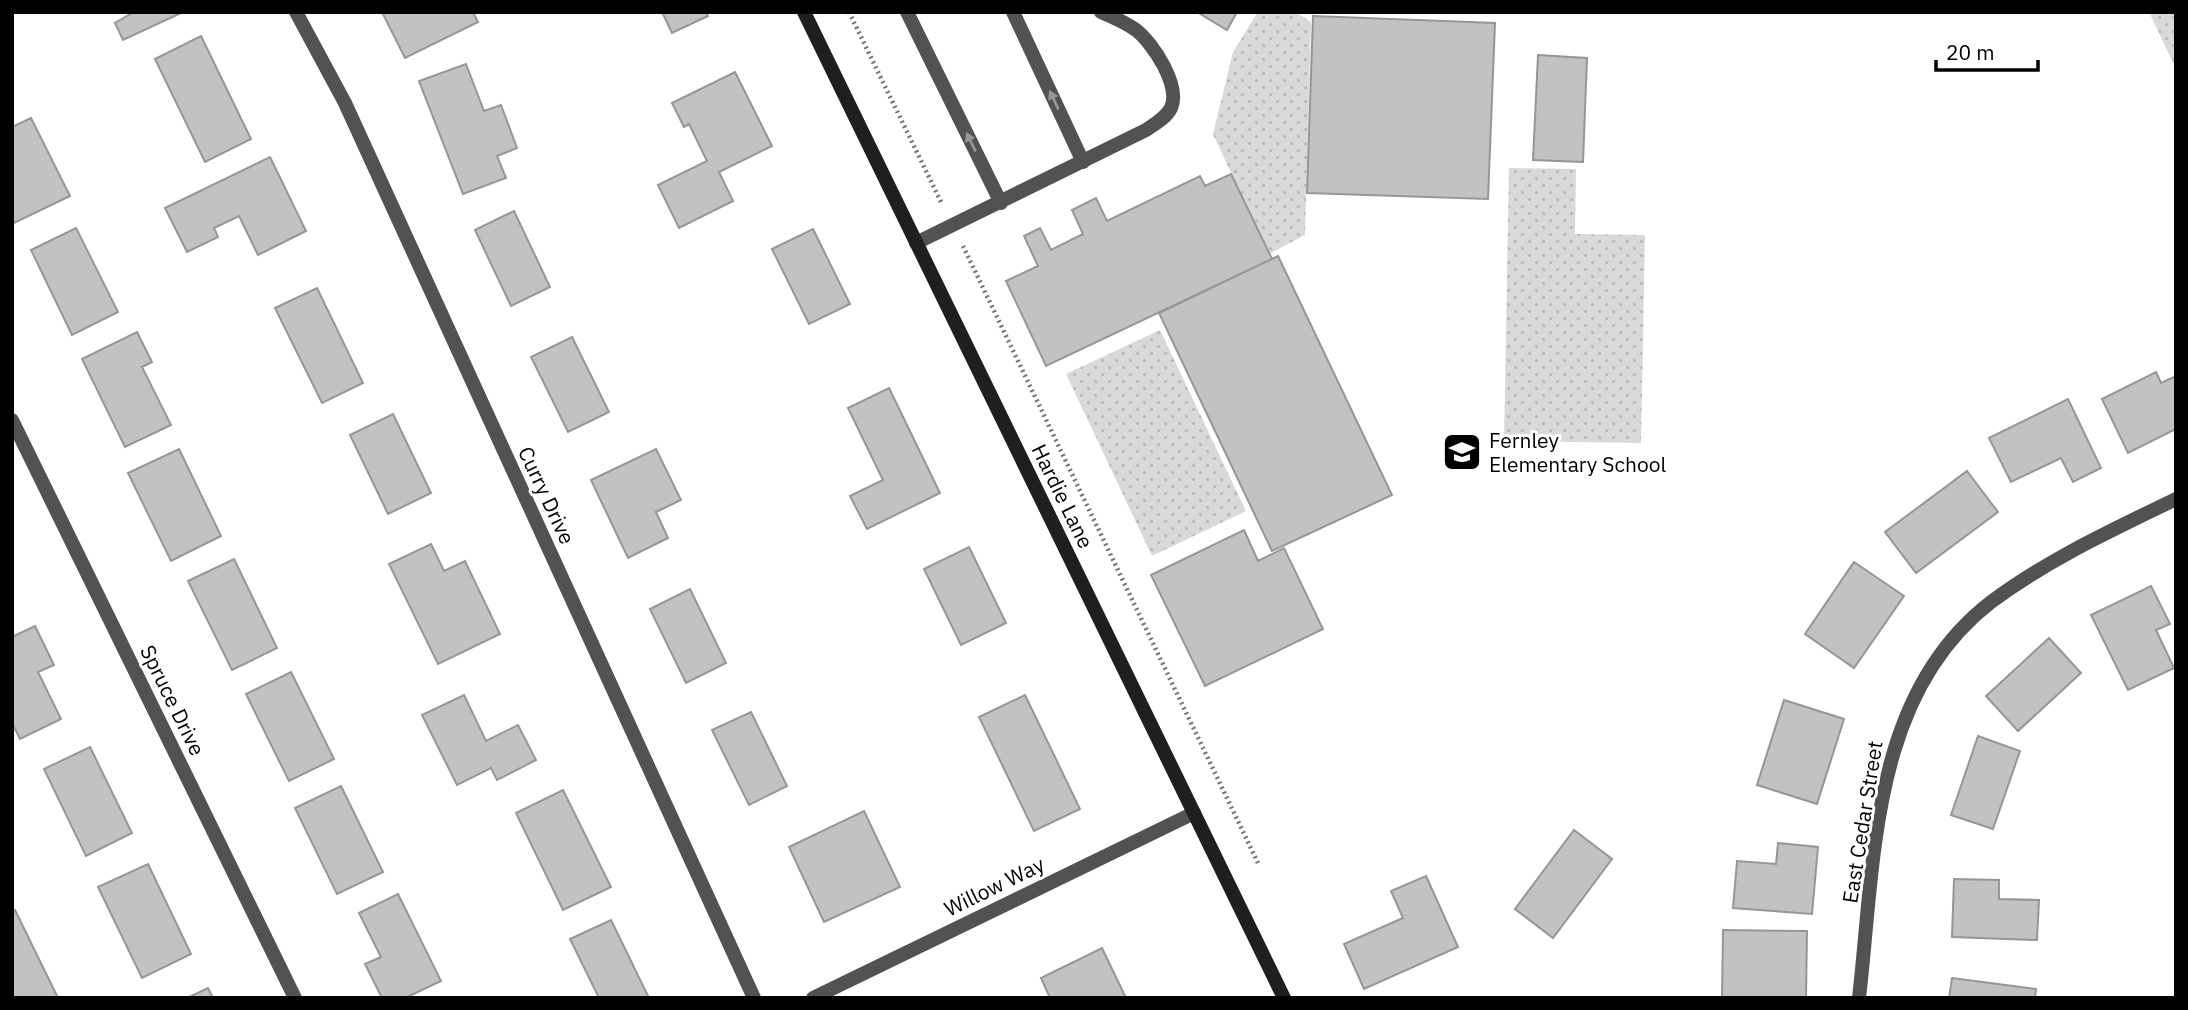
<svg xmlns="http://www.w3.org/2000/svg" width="2188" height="1010" font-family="'IBM Plex Sans',sans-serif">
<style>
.grass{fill:url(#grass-dots)}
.building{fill:#c2c2c2;stroke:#969696;stroke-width:2}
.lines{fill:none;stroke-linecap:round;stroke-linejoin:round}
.path{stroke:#747474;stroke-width:4.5;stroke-dasharray:2 3.5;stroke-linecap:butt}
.lane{stroke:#525252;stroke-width:14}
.street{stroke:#525252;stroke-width:14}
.secondary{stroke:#1f1f1f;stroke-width:14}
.oneway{fill:#979797}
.labels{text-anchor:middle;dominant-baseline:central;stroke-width:6;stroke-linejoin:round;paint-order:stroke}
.poi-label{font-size:21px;fill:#000;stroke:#fff;text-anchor:start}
.street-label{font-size:21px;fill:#000;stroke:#fff}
</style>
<defs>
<pattern id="grass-dots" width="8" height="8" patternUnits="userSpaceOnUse" patternTransform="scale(1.75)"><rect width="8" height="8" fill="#d9d9d9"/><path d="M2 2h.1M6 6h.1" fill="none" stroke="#b8b8b8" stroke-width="1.8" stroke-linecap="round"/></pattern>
</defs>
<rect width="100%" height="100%" fill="#fff"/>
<path class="grass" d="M 1258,12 L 1296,12 L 1311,22 L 1305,235 L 1269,254 L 1213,134 L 1233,52 Z
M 2149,12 L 2176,12 L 2176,69 Z
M 1509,168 L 1576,169 L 1575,234 L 1645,235 L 1641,443 L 1504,441 Z
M 1160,330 L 1246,511 L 1152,556 L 1066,374 Z"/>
<path class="building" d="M 134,12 L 183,12 L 123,40 L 115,23 Z
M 382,12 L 473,12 L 478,22 L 405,58 Z
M 662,12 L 706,12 L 708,16 L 672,33 Z
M 1197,12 L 1237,12 L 1227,30 Z
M 1313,16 L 1495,23 L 1488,199 L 1307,193 Z
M 201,36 L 251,139 L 205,162 L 155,59 Z
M 1538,55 L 1587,58 L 1583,162 L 1533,160 Z
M 466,64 L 484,111 L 501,105 L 517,148 L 497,156 L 506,178 L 463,194 L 419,81 Z
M 735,72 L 772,146 L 719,172 L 733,201 L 679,228 L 658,185 L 707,161 L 689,124 L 684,127 L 672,103 Z
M 31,118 L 70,196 L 12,224 L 12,127 Z
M 270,157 L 306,231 L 258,255 L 239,216 L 214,228 L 218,237 L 187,252 L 165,208 Z
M 1231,174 L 1272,259 L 1046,366 L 1006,281 L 1038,266 L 1024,236 L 1040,228 L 1051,250 L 1083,234 L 1072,210 L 1096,198 L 1107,221 L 1200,176 L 1205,186 Z
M 514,211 L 550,287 L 511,306 L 475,230 Z
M 76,228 L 118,312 L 72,335 L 31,250 Z
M 813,229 L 850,304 L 809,324 L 772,249 Z
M 1278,256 L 1392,495 L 1272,551 L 1159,313 Z
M 317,288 L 363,383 L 322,403 L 275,308 Z
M 137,332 L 152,362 L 142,367 L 171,425 L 125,447 L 82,359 Z
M 572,337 L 609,412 L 568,432 L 531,357 Z
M 2156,372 L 2161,383 L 2176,376 L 2176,429 L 2128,453 L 2102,399 Z
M 889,388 L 940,493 L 867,529 L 850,496 L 883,480 L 848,408 Z
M 2068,399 L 2101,468 L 2073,482 L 2061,458 L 2011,482 L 1989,438 Z
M 393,414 L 431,493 L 388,514 L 350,435 Z
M 179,449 L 221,536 L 171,561 L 128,473 Z
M 656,449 L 681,500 L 656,512 L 668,538 L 628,558 L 591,480 Z
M 1967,471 L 1998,512 L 1916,573 L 1885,532 Z
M 1244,530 L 1258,561 L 1284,548 L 1323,629 L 1205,686 L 1151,575 Z
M 431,544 L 444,571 L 465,561 L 500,634 L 438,664 L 389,564 Z
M 969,547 L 1006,623 L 961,645 L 924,569 Z
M 234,559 L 277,648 L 232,670 L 188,581 Z
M 1854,562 L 1904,596 L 1854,668 L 1805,634 Z
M 2151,586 L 2170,624 L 2156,630 L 2174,668 L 2128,690 L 2091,615 Z
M 690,589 L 726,663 L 686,683 L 650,609 Z
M 35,626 L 54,665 L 38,672 L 61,719 L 20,739 L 12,723 L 12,637 Z
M 2049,638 L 2081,673 L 2018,731 L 1986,696 Z
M 291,672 L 334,759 L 289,781 L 246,694 Z
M 464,695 L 486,741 L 518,725 L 536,760 L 497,780 L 491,768 L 457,785 L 422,715 Z
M 1025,695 L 1080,809 L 1034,831 L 979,717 Z
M 1784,700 L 1844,719 L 1817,804 L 1757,785 Z
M 751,712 L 787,786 L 749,805 L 712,730 Z
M 1978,736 L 2020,751 L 1993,829 L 1951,815 Z
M 90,747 L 132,833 L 86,856 L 44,769 Z
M 341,786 L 383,872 L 337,894 L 295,808 Z
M 563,790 L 611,887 L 563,910 L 516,813 Z
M 864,811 L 900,887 L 824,922 L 789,847 Z
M 1574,830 L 1612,859 L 1553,938 L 1515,909 Z
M 1778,843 L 1818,847 L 1812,914 L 1733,908 L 1737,861 L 1776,864 Z
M 148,864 L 191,954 L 142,978 L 98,887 Z
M 1426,876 L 1458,947 L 1364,989 L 1344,944 L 1403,918 L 1391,891 Z
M 1954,879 L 1999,880 L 1999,899 L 2039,900 L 2037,940 L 1952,937 Z
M 398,894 L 441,981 L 405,998 L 382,998 L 365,964 L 381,957 L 359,913 Z
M 15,910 L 58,998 L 12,998 L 12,911 Z
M 611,920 L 649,998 L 599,998 L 570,939 Z
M 1723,930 L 1807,931 L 1806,998 L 1722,998 Z
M 1102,948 L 1126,998 L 1050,998 L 1041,978 Z
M 1952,978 L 2036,989 L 2035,998 L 1949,998 Z
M 208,988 L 213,998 L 187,998 Z"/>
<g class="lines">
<path class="path" d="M 849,12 L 942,204
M 963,246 L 1258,863"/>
<path class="lane" d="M 907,12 L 1001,203
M 1013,12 L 1083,162
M 916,243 L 1146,130 C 1155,124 1166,118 1171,108 C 1181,86 1153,43 1136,30 C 1125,22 1113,17 1101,12"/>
<path class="street" d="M 296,12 L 345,103 L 754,998
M 12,420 L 295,998
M 813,998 L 1194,813
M 1859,998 C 1875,861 1870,695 1991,602 C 2047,560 2112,530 2176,499"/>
<path class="secondary" d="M 804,12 L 1284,998"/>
</g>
<defs><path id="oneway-solid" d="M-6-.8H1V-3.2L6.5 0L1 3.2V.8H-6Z" transform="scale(1.75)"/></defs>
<g class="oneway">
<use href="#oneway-solid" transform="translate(1054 100) rotate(-115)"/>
<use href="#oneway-solid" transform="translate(971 142) rotate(-116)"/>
</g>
<defs>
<g id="school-square" transform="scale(2.0125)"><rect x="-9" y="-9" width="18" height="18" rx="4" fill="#000" stroke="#fff"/><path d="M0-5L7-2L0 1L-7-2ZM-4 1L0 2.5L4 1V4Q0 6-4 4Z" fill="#fff"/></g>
</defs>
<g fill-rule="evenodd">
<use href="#school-square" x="1462" y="452"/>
</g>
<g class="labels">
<g class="poi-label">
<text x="1489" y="440">Fernley<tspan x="1489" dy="24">Elementary School</tspan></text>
</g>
<g class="street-label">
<text transform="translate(547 495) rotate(65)">Curry Drive</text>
<text transform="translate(1063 496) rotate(64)">Hardie Lane</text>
<text transform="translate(173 700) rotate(64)">Spruce Drive</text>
<text transform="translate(1862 822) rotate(-81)">East Cedar Street</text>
<text transform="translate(994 886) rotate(-26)">Willow Way</text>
</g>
</g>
<rect width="2188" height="1010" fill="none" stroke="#000000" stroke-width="28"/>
<path d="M1936 60v10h102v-10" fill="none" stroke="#000000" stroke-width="3.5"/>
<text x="1946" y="60" font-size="21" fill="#000000" stroke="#ffffff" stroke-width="5" paint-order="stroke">20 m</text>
</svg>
